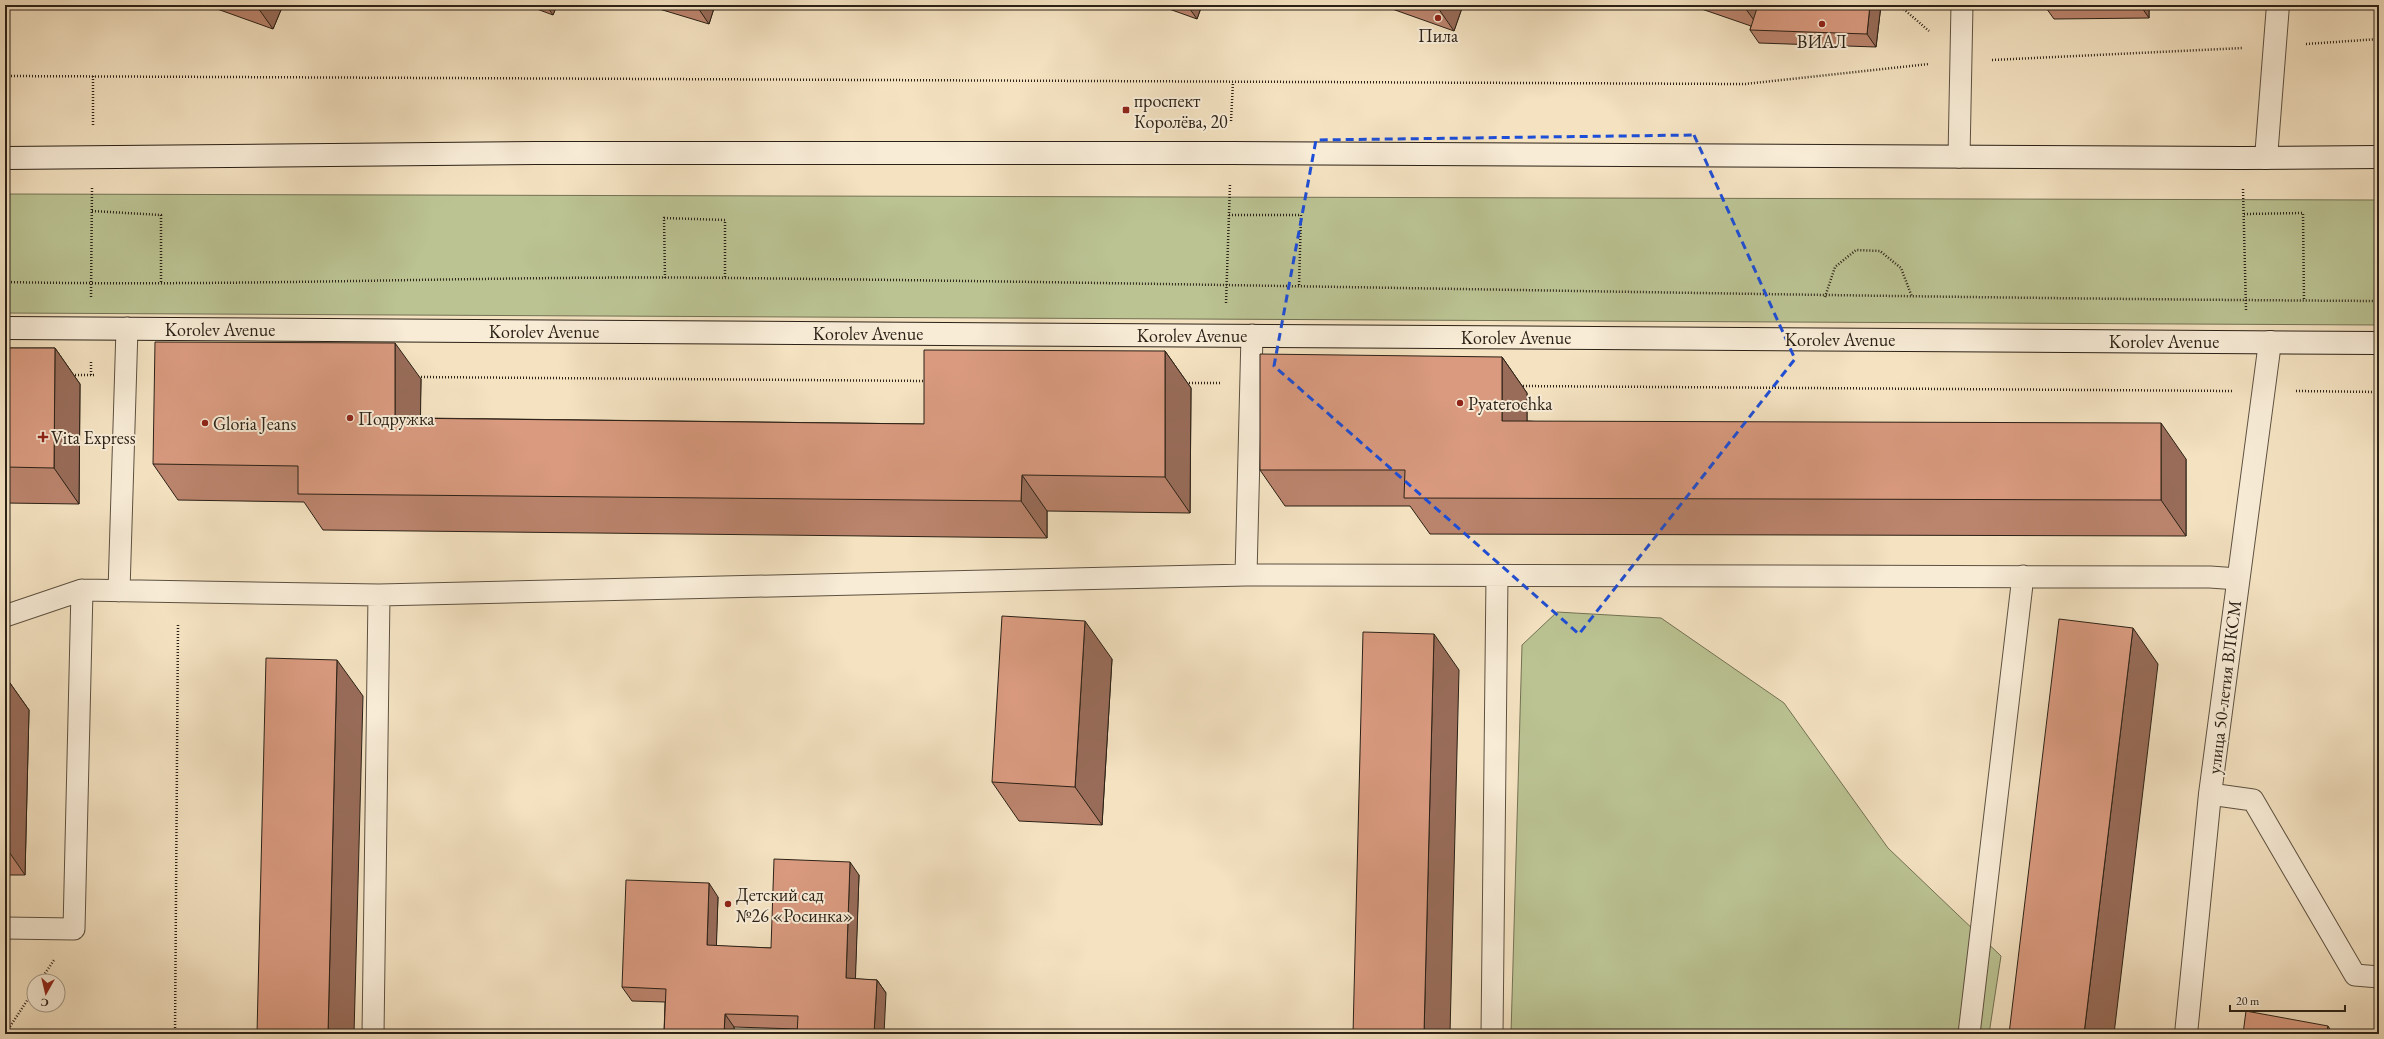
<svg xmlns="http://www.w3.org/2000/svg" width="2384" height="1039" font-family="'EB Garamond',serif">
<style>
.green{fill:#bbc393;stroke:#737254}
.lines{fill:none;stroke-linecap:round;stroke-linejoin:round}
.service-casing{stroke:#5d5141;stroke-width:23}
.minor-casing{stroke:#5d5141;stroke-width:24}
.secondary-casing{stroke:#2b2116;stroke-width:24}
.path{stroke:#2b2116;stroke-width:2.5;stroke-dasharray:1 2;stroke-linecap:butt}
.service{stroke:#f8ecd7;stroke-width:21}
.minor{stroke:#f8ecd7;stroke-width:22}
.secondary{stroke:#f8ecd7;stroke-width:22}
.wall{fill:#bb846d;stroke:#2b2116}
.shaded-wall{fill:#986c59;stroke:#2b2116}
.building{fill:#d99a7f;stroke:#2b2116}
.marked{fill:none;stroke:#1d4ed8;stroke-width:3;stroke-dasharray:8 5;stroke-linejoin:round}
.poi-dot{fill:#8f2418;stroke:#f8ecd7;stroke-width:1.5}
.labels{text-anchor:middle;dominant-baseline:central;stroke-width:4;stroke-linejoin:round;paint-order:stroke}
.poi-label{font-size:18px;fill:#2b2116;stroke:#f8ecd7;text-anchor:start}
.street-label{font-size:18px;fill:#2b2116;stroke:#f8ecd7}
</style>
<rect width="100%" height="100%" fill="#f4e2c1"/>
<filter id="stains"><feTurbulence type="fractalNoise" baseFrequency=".005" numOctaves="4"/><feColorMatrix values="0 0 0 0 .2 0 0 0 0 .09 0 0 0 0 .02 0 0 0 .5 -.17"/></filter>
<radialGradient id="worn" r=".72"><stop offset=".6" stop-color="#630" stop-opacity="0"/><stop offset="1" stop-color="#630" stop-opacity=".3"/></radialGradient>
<path class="green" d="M 5,194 L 2379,200 L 2379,325 L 5,313 Z
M 1557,612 L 1661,618 L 1784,703 L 1888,848 L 2001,956 L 1989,1034 L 1511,1034 L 1522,645 Z"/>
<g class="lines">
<g class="service-casing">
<path id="service" d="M 1959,157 L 1962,5
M 1246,575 L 1252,335
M 119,591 L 127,328
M 5,616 L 82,590 L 379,595 L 1246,575 L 2210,577 L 2238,579
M 2210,794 L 2253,800 L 2355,975 L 2379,977
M 5,928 L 74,929 L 82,590
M 373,1034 L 379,595
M 1492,1034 L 1497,576
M 1969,1034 L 2023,576"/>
</g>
<g class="minor-casing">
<path id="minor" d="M 2266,158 L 2278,5
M 2186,1034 L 2210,794 L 2270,342"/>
</g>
<g class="secondary-casing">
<path id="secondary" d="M 5,158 L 535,153 L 1231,153 L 2241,158 L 2379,157
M 5,328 L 2379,343"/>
</g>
<path class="path" d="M 1899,5 L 1929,31
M 2306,44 L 2379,39
M 1992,60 L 2243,48
M 5,76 L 1745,84 L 1929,64
M 1231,121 L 1233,82
M 93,125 L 93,76
M 2243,189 L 2246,310
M 92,211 L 161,215 L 161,284
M 2244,214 L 2303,213 L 2304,301
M 1229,215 L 1301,215 L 1299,286
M 665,278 L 664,218 L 725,220 L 725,278
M 5,282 C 248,287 490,275 733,278 C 1282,284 1830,298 2379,301
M 91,297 L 92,188
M 1825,297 L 1835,267 L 1856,250 L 1880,251 L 1901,268 L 1912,297
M 1226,303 L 1230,184
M 72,375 L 95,375
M 91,375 L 91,360
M 418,377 L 927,381
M 1186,383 L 1221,383
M 1520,386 L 2233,391
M 2296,391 L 2379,392
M 40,981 L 54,960
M 5,1034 L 34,990
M 175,1034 L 178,623"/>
<use href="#service" class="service"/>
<use href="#minor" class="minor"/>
<use href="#secondary" class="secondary"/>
</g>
<path class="wall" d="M 206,5 L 283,5 L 273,29 Z
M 526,5 L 557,5 L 553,15 Z
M 646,5 L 715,5 L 709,24 Z
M 1158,5 L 1202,5 L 1197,19 Z
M 1381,5 L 1463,5 L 1454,31 Z
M 1690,5 L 1881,5 L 1876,47 L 1759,43 L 1750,30 L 1751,26 Z
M 2044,5 L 2149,5 L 2149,18 L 2054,19 Z
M 5,348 L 55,348 L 80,384 L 79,504 L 5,503 Z
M 1165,351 L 1191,388 L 1190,513 L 1047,511 L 1047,538 L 323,530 L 304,502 L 178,500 L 153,464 L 421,379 L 420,418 L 924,424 Z
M 1502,357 L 1527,393 L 1527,421 L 2186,459 L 2186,536 L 1430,534 L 1410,506 L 1285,506 L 1260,470 Z
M 1112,659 L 1102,825 L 1019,821 L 992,782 Z
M 5,676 L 29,710 L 25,875 L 5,875 Z
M 859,875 L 855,979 L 877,980 L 886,993 L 797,1029 L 734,1027 L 734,1034 L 664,1034 L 665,1002 L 632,1001 L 622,987 L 718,897 L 716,946 L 771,948 Z"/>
<path class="shaded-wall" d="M 256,5 L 283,5 L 273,29 Z
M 546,5 L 557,5 L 553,15 Z
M 696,5 L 715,5 L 709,24 Z
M 1187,5 L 1202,5 L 1197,19 Z
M 1436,5 L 1463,5 L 1454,31 Z
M 1743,5 L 1770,5 L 1761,30 Z
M 1870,5 L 1881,5 L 1876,47 L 1867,34 Z
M 2140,5 L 2149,5 L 2149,18 Z
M 395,343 L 421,379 L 420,454 L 395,418 Z
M 55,348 L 80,384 L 79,504 L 54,468 Z
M 1165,351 L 1191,388 L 1190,513 L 1165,477 Z
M 1502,357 L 1527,393 L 1527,457 L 1502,421 Z
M 2161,423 L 2186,459 L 2186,536 L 2161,500 Z
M 1022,475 L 1047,511 L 1047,538 L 1021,501 Z
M 1085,621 L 1112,659 L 1102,825 L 1075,787 Z
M 2133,628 L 2158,664 L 2114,1034 L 2084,1034 Z
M 1434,634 L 1459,670 L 1450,1034 L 1424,1034 Z
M 337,660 L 363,696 L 354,1034 L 328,1034 Z
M 5,676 L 29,710 L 25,875 L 5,846 Z
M 850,862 L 859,875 L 855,992 L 846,978 Z
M 709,883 L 718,897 L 716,959 L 707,945 Z
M 877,980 L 886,993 L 884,1034 L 874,1034 Z
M 725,1014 L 734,1027 L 734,1034 L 724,1034 Z
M 2328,1026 L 2333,1034 L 2326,1034 Z"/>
<path class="building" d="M 1758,5 L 1870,5 L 1867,34 L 1750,30 Z
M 155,342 L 395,343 L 395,418 L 924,424 L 924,350 L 1165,351 L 1165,477 L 1022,475 L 1021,501 L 298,494 L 298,466 L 153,464 Z
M 5,348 L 55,348 L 54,468 L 5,467 Z
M 1260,354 L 1502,357 L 1502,421 L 2161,423 L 2161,500 L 1404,498 L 1405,470 L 1260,470 Z
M 1002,616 L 1085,621 L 1075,787 L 992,782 Z
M 2059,619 L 2133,628 L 2084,1034 L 2009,1034 Z
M 1363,632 L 1434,634 L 1424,1034 L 1353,1034 Z
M 266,658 L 337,660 L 328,1034 L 257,1034 Z
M 774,859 L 850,862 L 846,978 L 877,980 L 874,1034 L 797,1034 L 798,1016 L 725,1014 L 724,1034 L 664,1034 L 666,989 L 622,987 L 626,880 L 709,883 L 707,945 L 771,948 Z
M 2246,1011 L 2328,1026 L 2326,1034 L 2243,1034 Z"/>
<path class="marked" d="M 1694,135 L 1795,359 L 1579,634 L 1274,366 L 1316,140 Z"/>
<g class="poi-dot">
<circle cx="1438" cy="18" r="4"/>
<circle cx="1822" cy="24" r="4"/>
<rect x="1122" y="106" width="8" height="8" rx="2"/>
<circle cx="1460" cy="403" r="4"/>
<circle cx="350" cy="418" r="4"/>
<circle cx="205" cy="423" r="4"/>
<path d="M41 431h4v4h4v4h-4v4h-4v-4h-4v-4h4z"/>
<circle cx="728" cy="904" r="4"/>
</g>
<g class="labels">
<g class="poi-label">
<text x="1438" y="35" text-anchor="middle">Пила</text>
<text x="1822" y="41" text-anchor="middle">ВИАЛ</text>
<text x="1134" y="100">проспект<tspan x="1134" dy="21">Королёва, 20</tspan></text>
<text x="1468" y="403">Pyaterochka</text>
<text x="358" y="418">Подружка</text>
<text x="213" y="423">Gloria Jeans</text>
<text x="51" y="437">Vita Express</text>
<text x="736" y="894">Детский сад<tspan x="736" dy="21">№26 «Росинка»</tspan></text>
</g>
<g class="street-label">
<text x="220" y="329">Korolev Avenue</text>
<text x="544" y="331">Korolev Avenue</text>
<text x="868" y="333">Korolev Avenue</text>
<text x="1192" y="335">Korolev Avenue</text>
<text x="1516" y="337">Korolev Avenue</text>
<text x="1840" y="339">Korolev Avenue</text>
<text x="2164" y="341">Korolev Avenue</text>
<text transform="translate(2224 687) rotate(-83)">улица 50-летия ВЛКСМ</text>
</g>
</g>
<rect width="2384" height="1039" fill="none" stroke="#f4e2c1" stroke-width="20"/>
<rect x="6" y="6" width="2372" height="1027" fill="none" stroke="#2b2116" stroke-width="2"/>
<rect x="10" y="10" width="2364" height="1019" fill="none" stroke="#2b2116"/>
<g transform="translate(46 993) rotate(188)"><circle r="19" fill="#f8ecd7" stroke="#a69b8a"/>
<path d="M0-3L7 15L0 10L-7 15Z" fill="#8f2418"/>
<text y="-6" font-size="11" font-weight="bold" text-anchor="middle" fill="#2b2116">С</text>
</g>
<path d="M2230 1005v6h115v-6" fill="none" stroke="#2b2116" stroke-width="2"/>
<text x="2236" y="1005" font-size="12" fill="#2b2116" stroke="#f8ecd7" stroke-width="3" paint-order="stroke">20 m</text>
<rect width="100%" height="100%" filter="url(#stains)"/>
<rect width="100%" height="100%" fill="url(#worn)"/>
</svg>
